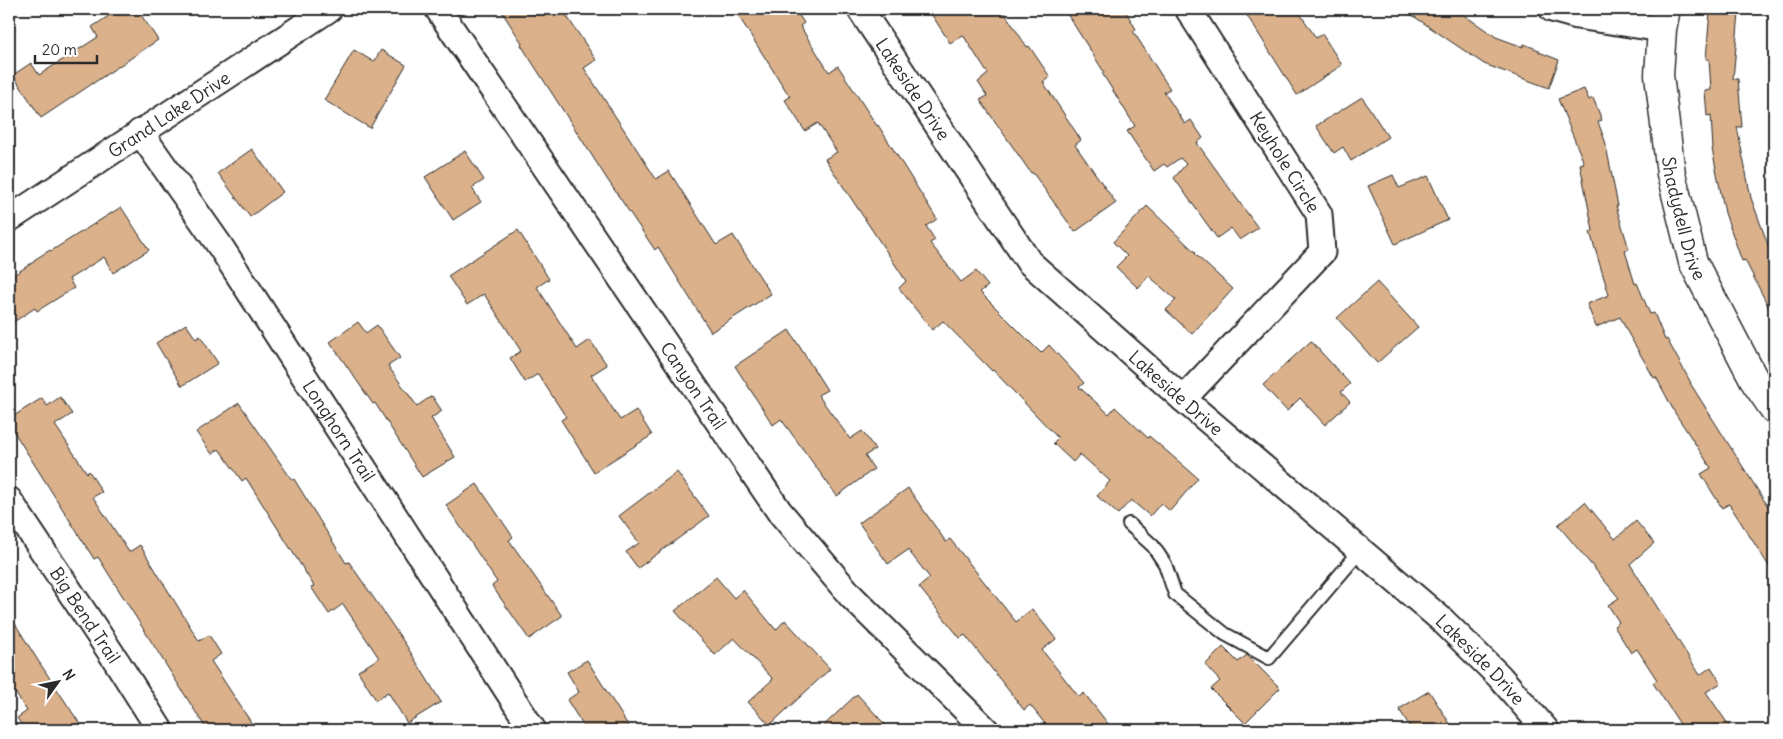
<svg xmlns="http://www.w3.org/2000/svg" width="1783" height="739" font-family="Delius,sans-serif">
<style>
.building{fill:#dab18b;stroke:#2b2b2b}
.lines{fill:none;stroke-linecap:round;stroke-linejoin:round}
.lane-casing{stroke:#2b2b2b;stroke-width:16}
.street-casing{stroke:#2b2b2b;stroke-width:29}
.secondary-casing{stroke:#2b2b2b;stroke-width:31}
.lane{stroke:#fff;stroke-width:12}
.street{stroke:#fff;stroke-width:25}
.secondary{stroke:#fff;stroke-width:28}
.labels{text-anchor:middle;dominant-baseline:central;stroke-width:5;stroke-linejoin:round;paint-order:stroke}
.street-label{font-size:18px;fill:#2b2b2b;stroke:#fff}
</style>
<rect width="100%" height="100%" fill="#fff"/>
<filter id="ink" filterUnits="userSpaceOnUse"><feTurbulence type="fractalNoise" baseFrequency=".02" numOctaves="2"/><feDisplacementMap in="SourceGraphic" scale="10" xChannelSelector="R" yChannelSelector="G"/><feConvolveMatrix kernelMatrix="1 2 1 2 8 2 1 2 1" color-interpolation-filters="sRGB"/></filter>
<g filter="url(#ink)">
<path class="building" d="M 119,9 L 137,9 L 158,40 L 41,118 L 13,75 L 31,63 L 39,75 L 98,37 L 92,27 Z
M 500,9 L 562,9 L 596,60 L 584,68 L 656,179 L 669,171 L 716,245 L 733,235 L 771,294 L 711,332 L 658,247 L 655,250 L 607,179 L 521,45 L 522,43 Z
M 734,9 L 795,9 L 804,23 L 800,26 L 829,72 L 838,66 L 877,126 L 878,125 L 937,219 L 926,226 L 935,240 L 930,243 L 961,282 L 976,271 L 988,286 L 980,292 L 1041,353 L 1049,345 L 1084,383 L 1079,387 L 1109,414 L 1115,407 L 1148,438 L 1149,436 L 1198,478 L 1170,511 L 1161,503 L 1150,516 L 1131,500 L 1118,514 L 1097,496 L 1110,481 L 1080,454 L 1073,462 L 1053,443 L 1058,438 L 993,370 L 992,371 L 943,321 L 932,330 L 899,288 L 906,281 L 825,159 L 837,152 L 818,123 L 805,131 L 785,100 L 790,97 Z
M 928,9 L 1002,9 L 1027,47 L 1029,46 L 1050,77 L 1043,82 L 1081,140 L 1075,145 L 1116,203 L 1075,232 L 1033,173 L 1031,173 L 980,100 L 987,96 L 978,82 L 988,74 L 963,35 L 950,43 Z
M 1064,9 L 1124,9 L 1136,29 L 1133,31 L 1170,89 L 1164,92 L 1185,124 L 1191,120 L 1203,138 L 1197,143 L 1258,228 L 1240,240 L 1231,228 L 1217,238 L 1174,178 L 1186,164 L 1180,158 L 1167,167 L 1164,164 L 1154,171 L 1127,131 L 1135,126 L 1102,73 L 1104,72 Z
M 1243,9 L 1297,9 L 1316,38 L 1322,34 L 1342,65 L 1297,95 Z
M 1403,9 L 1455,9 L 1496,37 L 1523,47 L 1524,44 L 1539,50 L 1539,52 L 1559,60 L 1549,88 L 1484,64 Z
M 1710,11 L 1739,13 L 1733,79 L 1738,79 L 1742,127 L 1737,127 L 1751,198 L 1774,261 L 1774,318 L 1745,260 L 1742,261 L 1725,213 L 1712,149 L 1713,149 L 1711,115 L 1707,116 L 1705,91 L 1711,90 L 1709,59 L 1706,59 Z
M 354,50 L 374,62 L 381,50 L 406,65 L 370,128 L 324,100 Z
M 1584,89 L 1589,100 L 1593,98 L 1602,120 L 1598,122 L 1605,141 L 1618,206 L 1616,206 L 1629,249 L 1625,251 L 1635,284 L 1637,283 L 1650,314 L 1654,313 L 1665,340 L 1667,339 L 1691,383 L 1690,383 L 1774,516 L 1774,574 L 1729,504 L 1722,508 L 1701,474 L 1711,468 L 1675,413 L 1656,377 L 1654,378 L 1628,333 L 1620,317 L 1596,327 L 1587,304 L 1609,295 L 1590,232 L 1593,231 L 1580,164 L 1584,163 L 1558,99 Z
M 1362,97 L 1388,137 L 1351,161 L 1343,147 L 1334,153 L 1316,126 Z
M 252,149 L 283,192 L 250,217 L 218,173 Z
M 465,151 L 484,180 L 472,188 L 481,202 L 453,220 L 425,177 Z
M 1393,175 L 1399,188 L 1428,176 L 1448,220 L 1395,244 L 1368,186 Z
M 1147,206 L 1196,253 L 1195,254 L 1233,289 L 1192,334 L 1166,310 L 1176,300 L 1149,276 L 1138,288 L 1116,267 L 1127,256 L 1113,242 Z
M 121,207 L 149,250 L 113,273 L 104,257 L 69,279 L 74,288 L 37,311 L 35,308 L 9,325 L 9,278 L 35,261 L 34,260 L 50,250 L 51,251 Z
M 518,230 L 549,279 L 537,287 L 577,349 L 590,340 L 607,365 L 591,375 L 620,420 L 636,410 L 652,435 L 594,472 L 561,420 L 566,417 L 538,374 L 525,382 L 510,358 L 521,351 L 484,294 L 467,305 L 448,276 Z
M 1377,282 L 1418,327 L 1377,363 L 1337,318 Z
M 358,322 L 366,333 L 377,325 L 400,358 L 388,366 L 417,406 L 432,396 L 442,411 L 431,418 L 455,457 L 422,477 L 375,403 L 373,404 L 330,342 Z
M 186,324 L 196,339 L 200,336 L 218,363 L 182,386 L 156,343 Z
M 789,330 L 827,390 L 818,395 L 850,439 L 862,431 L 875,449 L 865,456 L 874,469 L 837,496 L 781,419 L 773,425 L 735,366 Z
M 1311,341 L 1350,384 L 1341,392 L 1350,402 L 1325,425 L 1300,398 L 1287,411 L 1263,385 Z
M 60,397 L 72,414 L 55,425 L 87,473 L 89,471 L 102,492 L 93,497 L 129,552 L 140,545 L 199,641 L 209,635 L 221,654 L 211,661 L 256,730 L 207,730 L 98,557 L 94,559 L 9,424 L 9,419 L 42,398 L 47,406 Z
M 239,403 L 292,480 L 294,479 L 346,563 L 349,562 L 406,645 L 441,702 L 407,723 L 388,692 L 376,700 L 358,671 L 379,658 L 343,604 L 329,614 L 311,587 L 314,586 L 246,478 L 242,481 L 219,449 L 212,454 L 196,432 Z
M 677,472 L 709,516 L 638,568 L 626,552 L 639,543 L 619,516 Z
M 477,484 L 513,537 L 509,540 L 562,616 L 529,639 L 492,586 L 497,582 L 446,505 Z
M 908,488 L 946,542 L 950,539 L 1016,622 L 1032,609 L 1056,639 L 1042,650 L 1079,697 L 1084,693 L 1113,730 L 1050,730 L 1030,705 L 1024,710 L 965,635 L 960,638 L 919,587 L 930,578 L 908,550 L 888,564 L 859,523 Z
M 1585,502 L 1615,539 L 1636,521 L 1654,543 L 1630,564 L 1700,675 L 1711,667 L 1721,683 L 1706,692 L 1732,730 L 1684,730 L 1653,683 L 1657,680 L 1637,649 L 1631,653 L 1614,626 L 1619,622 L 1608,605 L 1619,598 L 1558,525 Z
M 716,577 L 734,598 L 743,590 L 776,630 L 785,620 L 830,669 L 770,725 L 748,702 L 773,679 L 734,638 L 715,655 L 675,611 Z
M 9,614 L 37,659 L 84,730 L 25,730 L 17,718 L 27,711 L 9,683 Z
M 1223,647 L 1238,662 L 1247,655 L 1280,688 L 1245,723 L 1211,689 L 1220,681 L 1205,665 Z
M 587,660 L 631,730 L 586,730 L 567,700 L 579,692 L 567,672 Z
M 1429,691 L 1454,730 L 1412,730 L 1399,709 Z
M 857,694 L 890,730 L 819,730 Z"/>
<g class="lines">
<g class="lane-casing">
<path id="lane" d="M 1129,524 L 1153,546 L 1165,564 L 1175,594 L 1225,634 L 1269,658 L 1361,550"/>
</g>
<g class="street-casing">
<g id="street">
<path id="s1" d="M 438,9 L 779,511 L 851,596 L 986,730"/>
<path id="s2" d="M 860,9 L 1029,262 L 1183,399 L 1442,620 L 1499,676 L 1546,730"/>
<path d="M 1552,9 L 1577,16 L 1662,29"/>
<path id="s3" d="M 140,132 L 220,246 L 533,730"/>
<path id="s4" d="M 9,219 L 329,9"/>
<path d="M 1183,399 L 1322,252 L 1319,214 L 1188,9"/>
<path id="s5" d="M 9,500 L 117,662 L 160,730"/>
</g>
</g>
<g class="secondary-casing">
<g id="secondary">
<path id="s6" d="M 1666,9 L 1662,29 L 1659,75 L 1671,174 L 1693,262 L 1756,383 L 1774,409"/>
</g>
</g>
<use href="#lane" class="lane"/>
<use href="#street" class="street"/>
<use href="#secondary" class="secondary"/>
</g>
</g>
<g class="labels">
<g class="street-label">
<text stroke="none"><textPath href="#s2" startOffset="96">Lakeside Drive</textPath></text>
<text stroke="none"><textPath href="#s4" startOffset="191">Grand Lake Drive</textPath></text>
<text transform="translate(1285 162) rotate(58)">Keyhole Circle</text>
<text stroke="none"><textPath href="#s6" startOffset="212">Shadydell Drive</textPath></text>
<text stroke="none"><textPath href="#s1" startOffset="455">Canyon Trail</textPath></text>
<text stroke="none"><textPath href="#s2" startOffset="501">Lakeside Drive</textPath></text>
<text stroke="none"><textPath href="#s3" startOffset="359">Longhorn Trail</textPath></text>
<text stroke="none"><textPath href="#s5" startOffset="138">Big Bend Trail</textPath></text>
<text stroke="none"><textPath href="#s2" startOffset="906">Lakeside Drive</textPath></text>
</g>
</g>
<rect width="1783" height="739" fill="none" stroke="#fff" stroke-width="30"/>
<rect x="15" y="15" width="1753" height="709" fill="none" stroke="#2b2b2b" stroke-width="2" filter="url(#ink)"/>
<g transform="translate(58 682) rotate(57)" stroke="#ffffff" stroke-width="4" paint-order="stroke">
<path d="M0-4L9 19L0 12L-9 19Z" fill="#2b2b2b"/>
<text y="-8" font-size="14" font-weight="bold" text-anchor="middle" fill="#2b2b2b">N</text>
</g>
<path d="M35 55v8h62v-8" fill="none" stroke="#2b2b2b" stroke-width="2.5"/>
<text x="42" y="55" font-size="15" fill="#2b2b2b" stroke="#ffffff" stroke-width="4" paint-order="stroke">20 m</text>
</svg>
